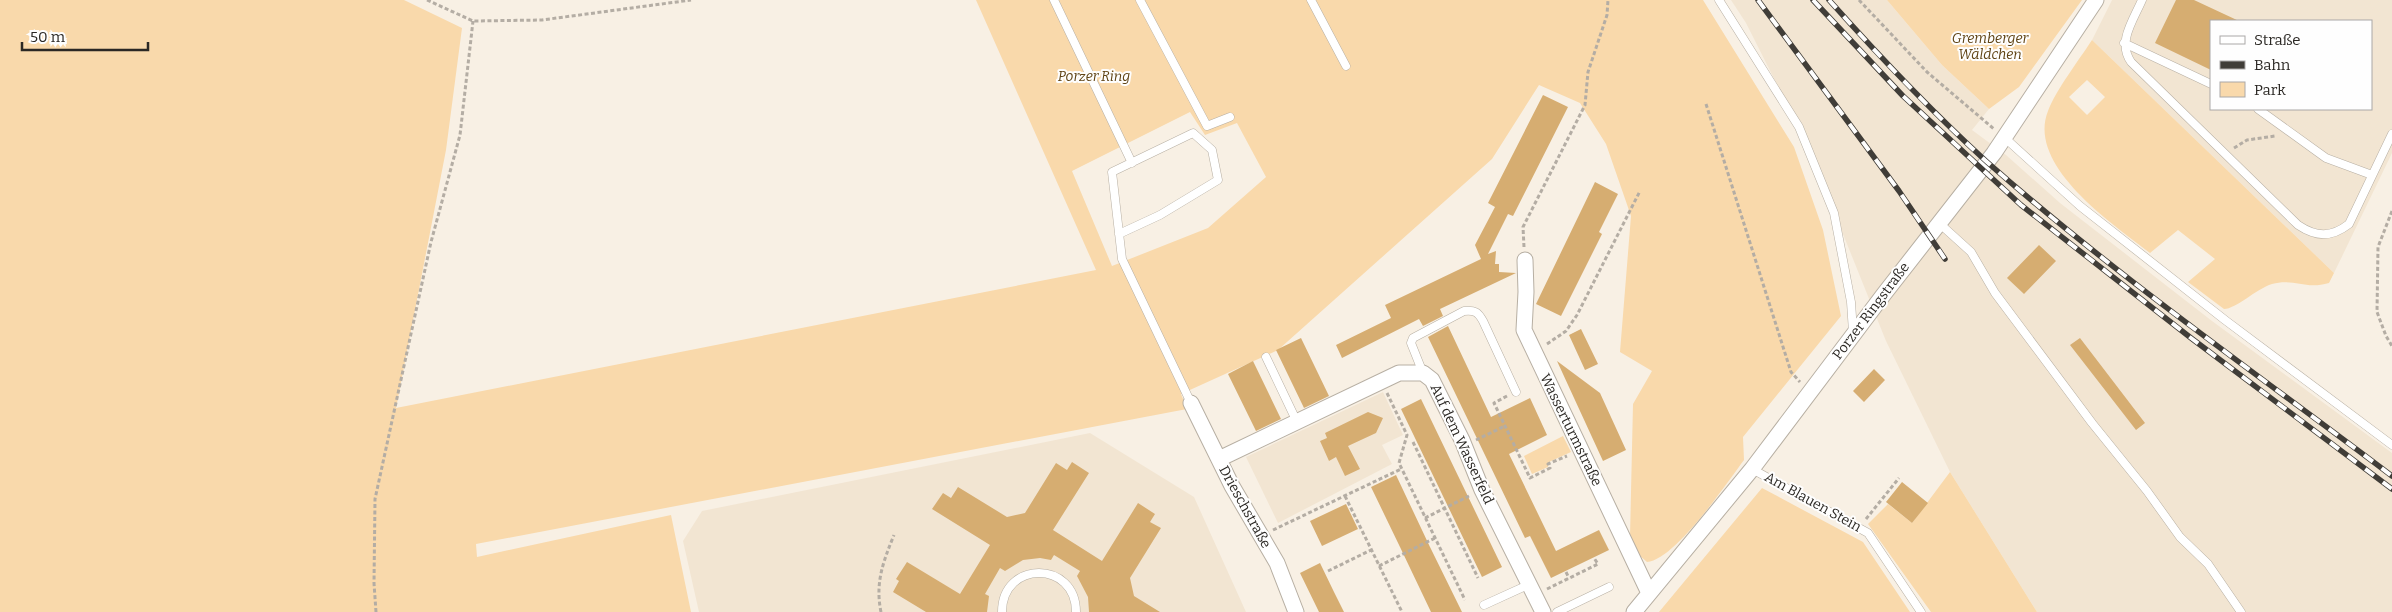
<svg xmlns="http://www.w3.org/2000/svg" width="2392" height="612" font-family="Bitter,serif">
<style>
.built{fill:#f2e5d2;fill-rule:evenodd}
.green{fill:#f9d9ab;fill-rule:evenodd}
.building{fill:#d6ad71}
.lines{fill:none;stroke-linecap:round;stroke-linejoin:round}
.lane-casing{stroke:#b7afa3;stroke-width:9}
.street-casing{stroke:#b7afa3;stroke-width:17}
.path{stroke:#b4ada4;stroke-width:3;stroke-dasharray:4 2.5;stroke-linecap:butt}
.lane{stroke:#fff;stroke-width:8}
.street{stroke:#fff;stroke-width:15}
.rail-casing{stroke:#403d38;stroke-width:5.5}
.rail{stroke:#fefefe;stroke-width:4;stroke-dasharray:11;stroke-linecap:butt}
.labels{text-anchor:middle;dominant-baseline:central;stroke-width:4;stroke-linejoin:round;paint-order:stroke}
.park-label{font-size:14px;font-style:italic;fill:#5f4314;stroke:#fefefe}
.street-label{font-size:14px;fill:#2b2824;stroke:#fefefe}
</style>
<rect width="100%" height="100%" fill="#f8f0e4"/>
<path class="built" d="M 1731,0 L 1887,0 L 1942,65 L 1989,109 L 1972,130 L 2006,155 L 2060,203 L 2212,321 L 2392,453 L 2392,612 L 2037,612 L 1950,472 L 1886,341 L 1806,142 L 1746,23 Z
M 2112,0 L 2392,0 L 2392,153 L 2334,273 L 2092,40 ZM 2211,21 L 2371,21 L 2371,109 L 2211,109 Z
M 1383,392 L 1403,435 L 1382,445 L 1392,464 L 1278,523 L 1246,457 Z
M 1090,433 L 1194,497 L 1246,612 L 699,612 L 683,541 L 702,511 Z"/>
<path class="green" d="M 0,0 L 404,0 L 462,28 L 446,150 L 396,408 L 1096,270 L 976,0 L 1703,0 L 1794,147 L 1823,230 L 1841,316 L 1743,437 L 1744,460 C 1726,484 1675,560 1647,562 L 1639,555 L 1630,537 L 1633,404 L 1652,371 L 1620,352 L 1631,216 L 1606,144 L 1580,103 L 1539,85 L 1492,159 L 1278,350 L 1181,394 L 1187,409 L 476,544 L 477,557 L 671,515 L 691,612 L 0,612 ZM 1190,112 L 1205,135 L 1237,123 L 1266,177 L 1208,228 L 1112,266 L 1072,171 Z
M 1887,0 L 2082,0 L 2019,87 L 1989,109 L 1942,65 Z
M 2092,40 L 2334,273 L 2329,283 C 2305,290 2294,278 2272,284 C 2256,289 2236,309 2224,309 L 2188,282 L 2215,259 L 2178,230 L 2150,253 C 2114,225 2026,166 2048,111 C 2056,90 2079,60 2092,40 ZM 2087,80 L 2105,97 L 2087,115 L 2069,97 Z
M 1563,436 L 1571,452 L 1549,462 L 1548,467 L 1532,474 L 1524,456 Z
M 1950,472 L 2037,612 L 1931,612 L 1868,524 L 1888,504 L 1912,523 Z
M 1762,488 L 1863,542 L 1910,612 L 1659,612 Z"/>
<path class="building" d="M 2176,0 L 2194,0 L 2239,21 L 2211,21 L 2211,70 L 2155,43 Z
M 1543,95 L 1568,107 L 1513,216 L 1508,214 L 1488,254 L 1496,251 L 1495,264 L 1499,264 L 1499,272 L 1516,273 L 1440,309 L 1443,316 L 1423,326 L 1419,319 L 1342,358 L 1336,345 L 1391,318 L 1385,305 L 1481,259 L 1475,245 L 1495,207 L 1488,203 Z
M 1595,182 L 1618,194 L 1599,232 L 1602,234 L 1561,316 L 1536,304 Z
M 2039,245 L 2056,261 L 2024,294 L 2007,278 Z
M 1448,326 L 1491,417 L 1530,398 L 1547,435 L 1509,454 L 1556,551 L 1599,530 L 1609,550 L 1551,578 L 1530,536 L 1525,538 L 1428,337 Z
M 1581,329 L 1598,364 L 1585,370 L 1569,335 Z
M 1301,338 L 1329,396 L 1304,408 L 1276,350 Z
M 2080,338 L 2145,423 L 2136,430 L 2070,345 Z
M 1253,361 L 1281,419 L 1256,431 L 1228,374 Z
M 1557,361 L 1600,393 L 1626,450 L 1603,461 Z
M 1874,369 L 1885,380 L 1864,402 L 1853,391 Z
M 1421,399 L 1502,567 L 1482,577 L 1401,409 Z
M 1368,412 L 1383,418 L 1376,433 L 1348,446 L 1360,469 L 1345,476 L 1336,457 L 1329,461 L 1320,441 L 1327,438 L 1325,433 Z
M 1072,462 L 1089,473 L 1053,530 L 1102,561 L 1138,503 L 1155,514 L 1150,522 L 1161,528 L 1130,578 L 1134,596 L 1160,612 L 1089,612 L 1088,597 L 1077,576 L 1080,571 L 1054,555 L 1051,560 L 1040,558 L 1023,560 L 1005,571 L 1000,568 L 985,594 L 989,596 L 987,612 L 926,612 L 893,592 L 899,581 L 896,579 L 907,562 L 960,594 L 990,545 L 932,509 L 943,493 L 951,498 L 958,487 L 1007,517 L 1025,513 L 1056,463 L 1067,470 Z
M 1396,475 L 1430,547 L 1462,612 L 1431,612 L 1400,547 L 1371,487 Z
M 1902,482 L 1928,503 L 1912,523 L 1886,502 Z
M 1346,504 L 1358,529 L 1322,546 L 1310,521 Z
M 1320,563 L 1334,592 L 1344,612 L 1319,612 L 1300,573 Z"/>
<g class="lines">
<g class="lane-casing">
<path id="lane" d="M 1054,0 L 1132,163
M 1140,0 L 1207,126 L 1230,117
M 1311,0 L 1346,66
M 1719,0 L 1799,127 L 1834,213 L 1851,302 L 1853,332
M 2142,0 C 2133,21 2117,42 2131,62 L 2298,225 C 2316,237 2331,238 2349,224 L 2392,134
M 2124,43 L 2211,84
M 2258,109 L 2326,158 L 2372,175
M 2005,138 L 2080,206 L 2225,320 L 2392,445
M 1939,223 L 1971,252 L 1995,293 L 2092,423 L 2147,491 L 2180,537 L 2208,564 L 2241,612
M 1119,234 L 1160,215 L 1218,180 L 1212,150 L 1193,133 L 1112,172 L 1122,259 L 1191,403
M 1266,357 L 1297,422
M 1423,373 L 1411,343 L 1413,338 L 1464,311 C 1475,310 1478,312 1483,321 L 1516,392
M 1752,469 L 1868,533 L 1921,612
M 1484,605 L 1530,584
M 1002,612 C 1002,560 1076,560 1076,612
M 1557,612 L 1609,587"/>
</g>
<g class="street-casing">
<path id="street" d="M 1525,260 L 1526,292 L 1524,330 L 1649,593
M 1191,403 L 1232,486 L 1277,563 L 1296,612
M 1219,459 L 1399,373 L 1423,373 L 1432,380 L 1462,440 L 1482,490 L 1543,612
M 1634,612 L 1752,469 L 1884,294 L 1994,153 L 2096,0"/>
</g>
<path class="path" d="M 427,0 L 473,21 L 542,20 L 691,0
M 1859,0 L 1927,72 L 1994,129
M 1706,104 L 1791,372 L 1800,382
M 2234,148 L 2247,140 L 2275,136
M 2392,211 L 2378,247 L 2377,312 L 2386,336 L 2392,346
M 1524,247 L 1523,227 L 1585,105 L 1588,72 L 1607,15 L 1608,0
M 1547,344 L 1566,331 L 1577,315 L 1640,191
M 1387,393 L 1407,435 L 1399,463 L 1465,600
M 1507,396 L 1494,403 L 1530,478 L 1550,468 L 1548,464 L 1567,456
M 1476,440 L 1505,426
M 1413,442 L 1478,578
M 1345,496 L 1402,612
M 1425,518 L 1469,496
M 1866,519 L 1899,478
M 1273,530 L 1401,469
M 1379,566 L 1435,538
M 1328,571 L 1371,550
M 1566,572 L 1569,578
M 1547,589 L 1598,564 L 1594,558
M 376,612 L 374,583 L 375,499 L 431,242 L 460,135 L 473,21
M 881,612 C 875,583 883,562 894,535"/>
<use href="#lane" class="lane"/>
<use href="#street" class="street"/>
<g class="rail-casing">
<path id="rail" d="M 1758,0 L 1899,191 L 1945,259
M 1813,0 L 1903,96 L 2021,205 L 2191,338 L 2392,489
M 1829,0 C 1879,56 1931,111 1987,162 C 2115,275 2256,373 2392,476"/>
</g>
<use href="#rail" class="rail"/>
</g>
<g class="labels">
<g class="park-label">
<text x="1990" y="38">Gremberger<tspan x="1990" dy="16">Wäldchen</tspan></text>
<text x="1094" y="76">Porzer Ring</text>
</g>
<g class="street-label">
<text transform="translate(1871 311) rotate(-53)">Porzer Ringstraße</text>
<text transform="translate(1571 430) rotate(64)">Wasserturmstraße</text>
<text transform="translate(1462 444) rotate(65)">Auf dem Wasserfeld</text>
<text transform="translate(1813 502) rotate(29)">Am Blauen Stein</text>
<text transform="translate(1245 507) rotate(61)">Drieschstraße</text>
</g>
</g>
<rect x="2210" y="20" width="162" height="90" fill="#fefefe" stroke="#aaa8a7"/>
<rect x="2220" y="36" width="25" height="8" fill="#ffffff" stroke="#aaa8a7"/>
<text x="2254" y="45" font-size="15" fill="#2b2824">Straße</text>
<rect x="2220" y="61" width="25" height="8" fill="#403d38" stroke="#aaa8a7"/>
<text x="2254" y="70" font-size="15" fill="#2b2824">Bahn</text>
<rect x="2220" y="82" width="25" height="15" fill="#f9d9ab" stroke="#aaa8a7"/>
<text x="2254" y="95" font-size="15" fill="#2b2824">Park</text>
<path d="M22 42v8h126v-8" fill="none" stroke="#2b2824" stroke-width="2.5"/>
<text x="30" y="42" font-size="15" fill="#2b2824" stroke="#fefefe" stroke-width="4" paint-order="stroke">50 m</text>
</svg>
